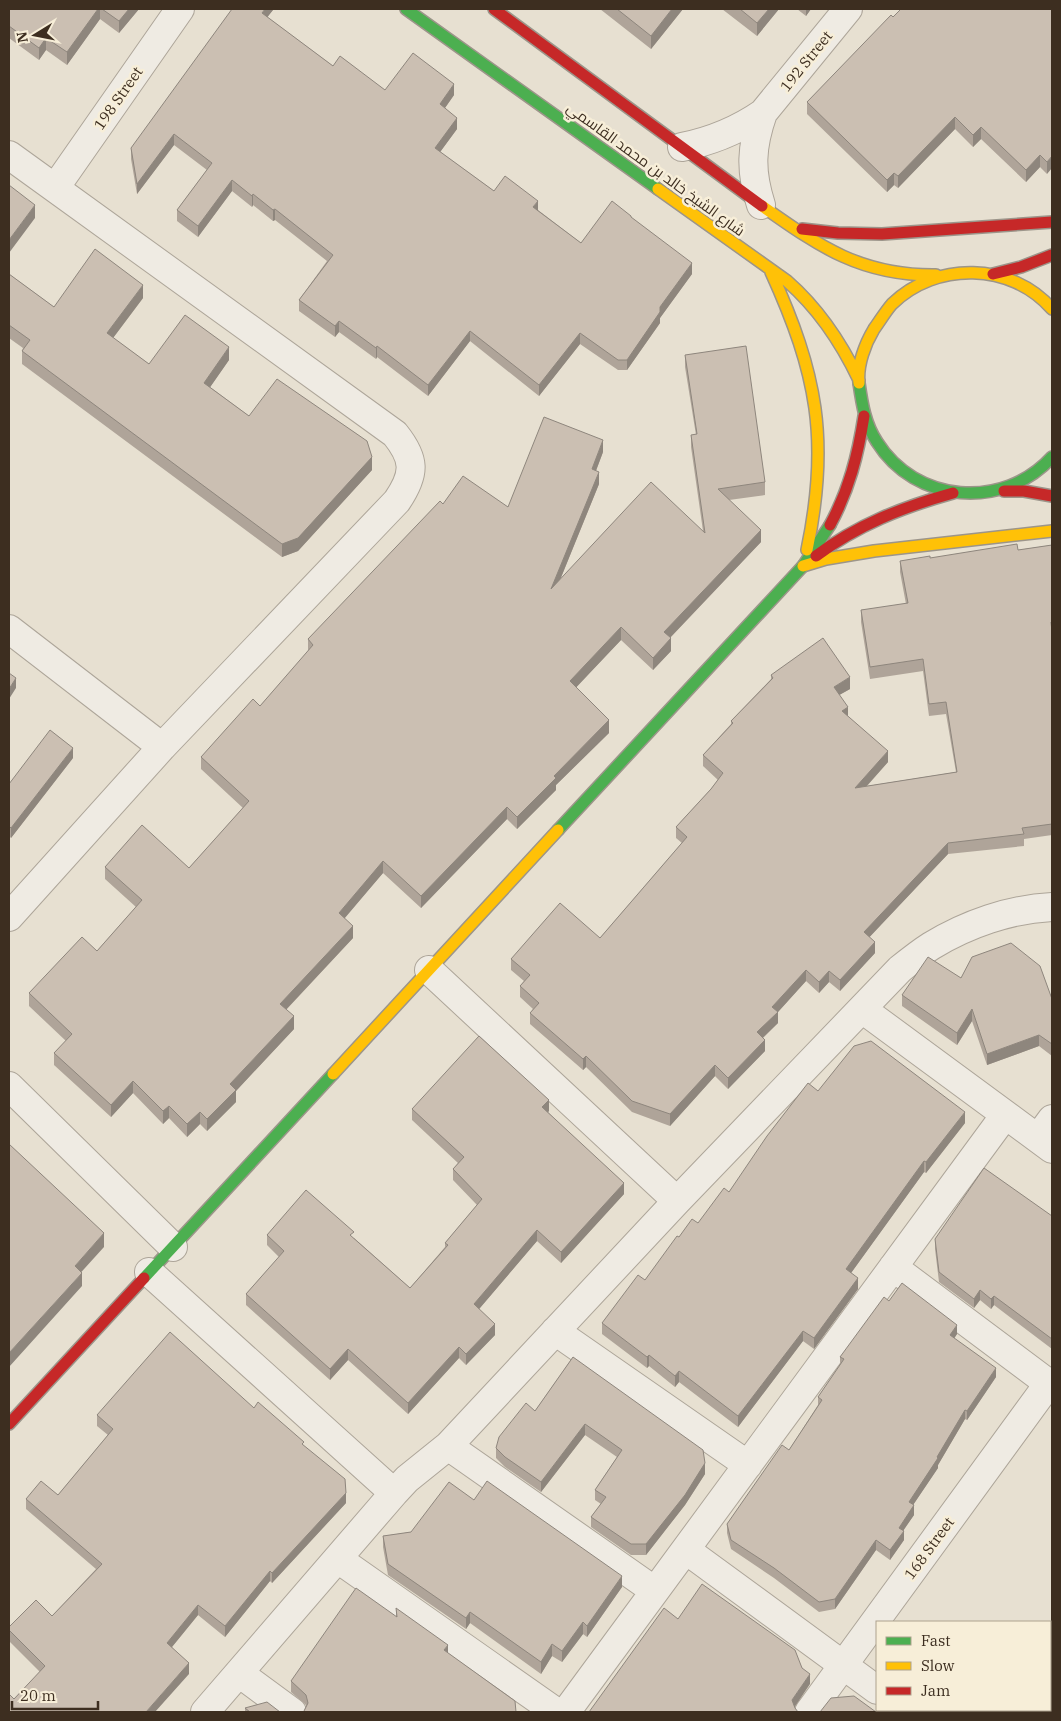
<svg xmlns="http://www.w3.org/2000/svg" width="1061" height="1721" font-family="'IBM Plex Serif',Cairo,serif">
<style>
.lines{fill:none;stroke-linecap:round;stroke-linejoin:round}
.street-casing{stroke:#ada599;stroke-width:30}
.fast-casing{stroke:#9c958a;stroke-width:14}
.slow-casing{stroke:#9c958a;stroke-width:14}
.jam-casing{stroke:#9c958a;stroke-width:14}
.street{stroke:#efebe3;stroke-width:28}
.fast{stroke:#4caf50;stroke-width:11}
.slow{stroke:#ffc107;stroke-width:11}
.jam{stroke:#c62828;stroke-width:11}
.wall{fill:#afa499}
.shaded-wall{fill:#8e867d}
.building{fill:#cbbfb2;stroke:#8e867d}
.labels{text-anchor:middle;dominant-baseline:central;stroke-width:5;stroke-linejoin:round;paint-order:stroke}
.street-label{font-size:15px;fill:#3d2e20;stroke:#f7eed8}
</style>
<rect width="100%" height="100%" fill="#e7e0d1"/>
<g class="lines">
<g class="street-casing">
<path id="street" d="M 682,147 C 712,141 737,131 763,113 L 848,9
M 9,155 L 395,434 C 415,459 416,473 397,501 L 162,747 L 9,917
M 55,188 L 180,9
M 761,205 C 750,171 751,147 763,113
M 9,629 L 162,747
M 429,970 L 677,1201
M 862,1009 L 1052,1149
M 9,1086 L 173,1247
M 1038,1138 L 1052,1119
M 893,1267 L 1052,1386
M 149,1272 L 394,1493
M 555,1331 L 748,1465
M 448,1446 L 655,1591
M 686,1550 L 877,1690
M 338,1559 L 556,1712
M 239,1673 L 292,1712
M 905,1710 L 908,1712
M 205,1712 L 394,1493 L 407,1479 L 448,1446 L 677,1201 L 900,969 C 910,961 920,953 931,946 C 967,924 1010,909 1052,907
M 566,1712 L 1005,1115
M 809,1712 L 1049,1383"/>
</g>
<g class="fast-casing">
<path id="fast" d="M 406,9 L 658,189
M 859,383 C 862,404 865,424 877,442 C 915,503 1003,511 1052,457
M 558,830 L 803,566 L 830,525
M 144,1278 L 333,1074"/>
</g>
<g class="slow-casing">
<path id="slow" d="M 658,189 L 787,281 C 819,309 841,342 859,380
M 762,206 C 820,247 862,276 936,275
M 771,272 C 817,373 830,440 807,550
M 859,383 C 857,365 865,344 874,329 C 880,321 885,312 892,304 C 936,261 1011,262 1052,309
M 803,566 L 826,559 L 874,551 L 1052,531
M 333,1074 L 558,830"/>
</g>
<g class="jam-casing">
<path id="jam" d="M 494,9 L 762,206
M 802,229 L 838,233 L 882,234 L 1052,222
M 993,274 L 1021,267 L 1052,255
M 1004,491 L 1024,491 L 1052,496
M 830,525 C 849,490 858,455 864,416
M 816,556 C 857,525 903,507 953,493
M 9,1424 L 144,1278"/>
</g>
<use href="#street" class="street"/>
<use href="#fast" class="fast"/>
<use href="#slow" class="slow"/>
<use href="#jam" class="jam"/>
</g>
<path class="wall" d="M 9,9 L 139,9 L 119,33 L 100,19 L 67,65 L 46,50 L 39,60 L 9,38 Z
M 273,9 L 273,10 L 267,17 L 333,66 L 385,90 L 454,95 L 445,108 L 457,129 L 440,152 L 494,191 L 538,210 L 581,243 L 631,218 L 692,274 L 660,318 L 660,323 L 627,370 L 618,370 L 580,344 L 539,396 L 470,341 L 428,396 L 377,357 L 376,359 L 339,332 L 335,337 L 299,311 L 299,300 L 327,261 L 275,220 L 273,221 L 253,205 L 252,207 L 232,191 L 198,237 L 177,221 L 177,210 L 207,170 L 174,145 L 137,194 L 131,159 L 131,148 Z
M 600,9 L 683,9 L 651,49 Z
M 722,9 L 779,9 L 757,36 Z
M 797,9 L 811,9 L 806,16 Z
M 1052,9 L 1047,174 L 1040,167 L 1026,182 L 981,139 L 973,147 L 955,129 L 898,188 L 894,185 L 887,192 L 807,114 L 807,102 L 893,17 Z
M 9,274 L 54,307 L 143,298 L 113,338 L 149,364 L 229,360 L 210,387 L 249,416 L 372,470 L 298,551 L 282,557 L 22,364 L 22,351 L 23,348 L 9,338 Z
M 685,355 L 765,482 L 765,495 L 729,500 L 761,542 L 670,638 L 671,651 L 653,670 L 621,640 L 576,687 L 609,733 L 556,785 L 556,790 L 517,829 L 507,819 L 421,908 L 383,873 L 344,918 L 353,938 L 286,1010 L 294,1029 L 236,1091 L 236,1102 L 207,1131 L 200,1124 L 187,1137 L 169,1118 L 163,1124 L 133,1093 L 111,1117 L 54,1065 L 54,1053 L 66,1041 L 29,1006 L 29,993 L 97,951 L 136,907 L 105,879 L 105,867 L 189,868 L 243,808 L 201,769 L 201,757 L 260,706 L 308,652 L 308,639 L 443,504 L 508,507 L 603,452 L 596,471 L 599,484 L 560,580 L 703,531 L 691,447 L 691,435 L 696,435 L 685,367 Z
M 1052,545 L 1052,835 L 1024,839 L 1024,846 L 948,854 L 869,937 L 875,953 L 840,991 L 829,982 L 819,993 L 806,981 L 778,1012 L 778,1023 L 763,1038 L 765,1051 L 728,1089 L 715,1076 L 670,1126 L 632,1112 L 586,1067 L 583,1070 L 530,1024 L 530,1013 L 533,1009 L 520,997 L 520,986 L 524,981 L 511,970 L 511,959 L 600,938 L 682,843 L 676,838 L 676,827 L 711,789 L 718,780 L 703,766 L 703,755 L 731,724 L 731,721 L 771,679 L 771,675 L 850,689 L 839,695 L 848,716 L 888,762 L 867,786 L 956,772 L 946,714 L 929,716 L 923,671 L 870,679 L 861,622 L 861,610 L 906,604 L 900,572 L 900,561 L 1018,550 Z
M 73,758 L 11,838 L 9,836 L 9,784 Z
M 961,978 L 1052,999 L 1052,1056 L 1039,1046 L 987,1065 L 972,1021 L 957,1045 L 902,1006 L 902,995 Z
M 818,1091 L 965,1123 L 926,1173 L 924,1172 L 851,1273 L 858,1289 L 814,1349 L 803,1341 L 738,1427 L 679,1382 L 675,1387 L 649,1366 L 647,1368 L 602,1334 L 602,1323 L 645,1280 L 679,1237 L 698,1223 L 729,1192 Z
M 412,1109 L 549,1111 L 548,1112 L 624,1194 L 561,1263 L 537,1241 L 479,1309 L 495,1335 L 466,1365 L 459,1358 L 408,1414 L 348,1360 L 330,1380 L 246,1305 L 246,1294 L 279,1257 L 267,1245 L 267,1235 L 354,1238 L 410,1288 L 445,1247 L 445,1243 L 477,1205 L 453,1180 L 453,1169 L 458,1163 L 412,1120 Z
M 1052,1216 L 1052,1349 L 994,1305 L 991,1309 L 980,1300 L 974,1308 L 939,1282 L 935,1249 L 935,1239 Z
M 889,1301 L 957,1334 L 954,1338 L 996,1377 L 967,1420 L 965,1419 L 938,1465 L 938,1468 L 913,1505 L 914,1515 L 903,1530 L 904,1540 L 890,1560 L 876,1550 L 835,1609 L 819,1612 L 774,1578 L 731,1549 L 727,1533 L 727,1524 L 789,1450 L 818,1405 L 818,1397 L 840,1365 L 840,1357 Z
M 573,1357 L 705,1474 L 685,1505 L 646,1555 L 631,1555 L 591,1527 L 591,1517 L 601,1504 L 595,1500 L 595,1490 L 617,1457 L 585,1435 L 541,1492 L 505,1467 L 496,1458 L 496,1448 L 535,1411 Z
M 254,1408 L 304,1446 L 346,1503 L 272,1583 L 270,1581 L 225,1637 L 198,1615 L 172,1647 L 189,1674 L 14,1699 L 40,1672 L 9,1641 L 9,1627 L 52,1616 L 96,1569 L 26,1509 L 26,1499 L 58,1495 L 108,1435 L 97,1426 L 97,1415 Z
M 474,1500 L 622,1587 L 587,1637 L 583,1634 L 562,1662 L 552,1656 L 541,1674 L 470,1623 L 466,1629 L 388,1575 L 383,1547 L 383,1536 L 411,1532 Z
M 396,1608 L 448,1652 L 304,1711 L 306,1705 L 291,1692 L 291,1681 L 396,1616 Z
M 245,1708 L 280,1712 L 245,1712 Z"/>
<path class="shaded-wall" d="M 98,9 L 100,9 L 100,19 L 67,65 L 67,52 Z
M 129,9 L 139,9 L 119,33 L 119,21 Z
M 265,9 L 273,9 L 273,10 L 262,24 L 262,13 Z
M 672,9 L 683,9 L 651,49 L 651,36 Z
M 769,9 L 779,9 L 757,36 L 757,23 Z
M 806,9 L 811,9 L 806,16 Z
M 46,38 L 46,50 L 39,60 L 39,48 Z
M 454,84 L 454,95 L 440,115 L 440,104 Z
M 955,117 L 955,129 L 898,188 L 898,176 Z
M 457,118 L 457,129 L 435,159 L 435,148 Z
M 981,127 L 981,139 L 973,147 L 973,135 Z
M 174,134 L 174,145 L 137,194 L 137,184 Z
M 1040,155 L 1040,167 L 1026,182 L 1026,170 Z
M 1052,156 L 1052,168 L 1047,174 L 1047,162 Z
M 894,173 L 894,185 L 887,192 L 887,180 Z
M 232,180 L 232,191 L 198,237 L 198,226 Z
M 253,194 L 253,205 L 252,207 L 252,196 Z
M 538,201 L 538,212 L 533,207 Z
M 35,205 L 35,218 L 9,253 L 9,240 Z
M 275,209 L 275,220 L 273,221 L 273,210 Z
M 692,263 L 692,274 L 660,318 L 660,323 L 627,370 L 627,360 L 660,307 Z
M 143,285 L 143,298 L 107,346 L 107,333 Z
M 339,321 L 339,332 L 335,337 L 335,326 Z
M 470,331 L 470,341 L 428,396 L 428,385 Z
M 580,333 L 580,344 L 539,396 L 539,385 Z
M 377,346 L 377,357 L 376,359 L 376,348 Z
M 229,347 L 229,360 L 204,396 L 204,383 Z
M 603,440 L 603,452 L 592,481 L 592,469 Z
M 372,457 L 372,470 L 298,551 L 282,557 L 282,544 Z
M 599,472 L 599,484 L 551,602 L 551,589 Z
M 761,530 L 761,542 L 664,644 L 664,632 Z
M 621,627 L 621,640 L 570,694 L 570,681 Z
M 671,638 L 671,651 L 653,670 L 653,658 Z
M 850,677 L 850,689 L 834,698 L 834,687 Z
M 16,678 L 16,688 L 9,699 L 9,689 Z
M 848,707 L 848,718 L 842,711 Z
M 609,720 L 609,733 L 556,785 L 556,790 L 517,829 L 517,817 L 554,776 Z
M 73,748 L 73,758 L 11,838 L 11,828 Z
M 888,751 L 888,762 L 855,799 L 855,788 Z
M 507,807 L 507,819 L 421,908 L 421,896 Z
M 948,843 L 948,854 L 864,943 L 864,932 Z
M 383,861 L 383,873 L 339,925 L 339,913 Z
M 353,926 L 353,938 L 280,1016 L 280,1004 Z
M 875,942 L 875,953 L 840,991 L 840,980 Z
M 806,970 L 806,981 L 778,1012 L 778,1023 L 757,1043 L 757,1032 L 772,1007 Z
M 829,971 L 829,982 L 819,993 L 819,982 Z
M 972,1009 L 972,1021 L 957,1045 L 957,1033 Z
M 294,1016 L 294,1029 L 236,1091 L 236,1102 L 207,1131 L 207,1119 L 230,1084 Z
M 1039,1035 L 1039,1046 L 987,1065 L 987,1054 Z
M 765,1040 L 765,1051 L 728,1089 L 728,1078 Z
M 586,1056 L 586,1067 L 583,1070 L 583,1059 Z
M 715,1065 L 715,1076 L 670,1126 L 670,1114 Z
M 133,1081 L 133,1093 L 111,1117 L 111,1105 Z
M 549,1100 L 549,1111 L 542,1118 L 542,1107 Z
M 169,1106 L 169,1118 L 163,1124 L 163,1111 Z
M 200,1112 L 200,1124 L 187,1137 L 187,1124 Z
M 965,1112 L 965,1123 L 926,1173 L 926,1162 Z
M 924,1161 L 924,1172 L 846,1280 L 846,1269 Z
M 624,1183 L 624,1194 L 561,1263 L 561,1252 Z
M 537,1230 L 537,1241 L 474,1315 L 474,1304 Z
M 104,1233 L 104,1247 L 75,1279 L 75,1266 Z
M 82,1273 L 82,1286 L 9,1367 L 9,1353 Z
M 858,1278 L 858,1289 L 814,1349 L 814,1338 Z
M 980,1290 L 980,1300 L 974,1308 L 974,1299 Z
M 994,1296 L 994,1305 L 991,1309 L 991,1299 Z
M 495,1324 L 495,1335 L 466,1365 L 466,1354 Z
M 957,1325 L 957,1334 L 950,1345 L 950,1335 Z
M 803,1331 L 803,1341 L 738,1427 L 738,1416 Z
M 459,1347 L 459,1358 L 408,1414 L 408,1403 Z
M 348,1349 L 348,1360 L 330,1380 L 330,1369 Z
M 649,1355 L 649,1366 L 647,1368 L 647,1357 Z
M 996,1368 L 996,1377 L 967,1420 L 967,1411 Z
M 679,1371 L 679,1382 L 675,1387 L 675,1376 Z
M 965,1410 L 965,1419 L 938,1465 L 938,1468 L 909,1511 L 909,1502 Z
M 585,1424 L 585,1435 L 541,1492 L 541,1482 Z
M 705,1463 L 705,1474 L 685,1505 L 646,1555 L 646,1544 Z
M 346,1493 L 346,1503 L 272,1583 L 272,1573 Z
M 914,1505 L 914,1515 L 899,1537 L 899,1528 Z
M 904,1531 L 904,1540 L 890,1560 L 890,1550 Z
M 876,1540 L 876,1550 L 835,1609 L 835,1599 Z
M 270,1571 L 270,1581 L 225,1637 L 225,1626 Z
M 622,1576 L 622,1587 L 587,1637 L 587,1626 Z
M 198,1605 L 198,1615 L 167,1653 L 167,1643 Z
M 470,1612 L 470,1623 L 466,1629 L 466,1618 Z
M 583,1622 L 583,1634 L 562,1662 L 562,1651 Z
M 552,1644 L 552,1656 L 541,1674 L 541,1662 Z
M 448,1645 L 448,1655 L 444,1650 Z
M 189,1663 L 189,1674 L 155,1712 L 146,1712 Z
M 810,1674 L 810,1684 L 792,1711 L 792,1700 Z"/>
<path class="building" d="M 9,9 L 98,9 L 67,52 L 46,38 L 39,48 L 9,26 Z
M 102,9 L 129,9 L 119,21 Z
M 232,9 L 265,9 L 262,13 L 333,66 L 340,56 L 385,90 L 413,53 L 454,84 L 440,104 L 457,118 L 435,148 L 494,191 L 505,176 L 538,201 L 533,207 L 581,243 L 612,201 L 631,216 L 631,217 L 692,263 L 660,307 L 660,312 L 627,360 L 618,360 L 580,333 L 539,385 L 470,331 L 428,385 L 377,346 L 376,348 L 339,321 L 335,326 L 299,300 L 333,255 L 275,209 L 273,210 L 253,194 L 252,196 L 232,180 L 198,226 L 177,210 L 212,163 L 174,134 L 137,184 L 131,148 Z
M 617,9 L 672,9 L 651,36 Z
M 740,9 L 769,9 L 757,23 Z
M 901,9 L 1052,9 L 1052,156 L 1047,162 L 1040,155 L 1026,170 L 981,127 L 973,135 L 955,117 L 898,176 L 894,173 L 887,180 L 807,102 L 891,15 L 893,17 Z
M 9,185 L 35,205 L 9,240 Z
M 95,249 L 143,285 L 107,333 L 149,364 L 185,315 L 229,347 L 204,383 L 249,416 L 277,379 L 367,441 L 372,457 L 298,538 L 282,544 L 22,351 L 30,340 L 9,325 L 9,274 L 54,307 Z
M 746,346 L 765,482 L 718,489 L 761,530 L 664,632 L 671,638 L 653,658 L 621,627 L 570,681 L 609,720 L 554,776 L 556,778 L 517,817 L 507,807 L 421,896 L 383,861 L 339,913 L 353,926 L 280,1004 L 294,1016 L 230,1084 L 236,1090 L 207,1119 L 200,1112 L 187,1124 L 169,1106 L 163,1111 L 133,1081 L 111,1105 L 54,1053 L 72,1034 L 29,993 L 82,937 L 97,951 L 142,900 L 105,867 L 142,825 L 189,868 L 249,801 L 201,757 L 253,699 L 260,706 L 313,645 L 308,639 L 440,501 L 443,504 L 463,476 L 508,507 L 544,417 L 603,440 L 592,469 L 599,472 L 551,589 L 651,482 L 705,533 L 691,435 L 697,434 L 685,355 Z
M 1017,544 L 1018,550 L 1052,545 L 1052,621 L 1051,622 L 1052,632 L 1052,824 L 1022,828 L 1024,834 L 948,843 L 864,932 L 875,942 L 840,980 L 829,971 L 819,982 L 806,970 L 772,1007 L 778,1012 L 757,1032 L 765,1040 L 728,1078 L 715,1065 L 670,1114 L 632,1101 L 586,1056 L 583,1059 L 530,1013 L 539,1003 L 520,986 L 530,975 L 511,959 L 560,903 L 600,938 L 687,837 L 676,827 L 711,789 L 723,773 L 703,755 L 733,723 L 731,721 L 773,678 L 771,675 L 823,638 L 850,677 L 834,687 L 848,707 L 842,711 L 888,751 L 855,788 L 957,772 L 946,702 L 929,704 L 923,659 L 870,667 L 861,610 L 908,603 L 900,561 L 930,556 L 930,558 Z
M 9,673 L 16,678 L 9,689 Z
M 50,730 L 73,748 L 11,828 L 9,826 L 9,784 Z
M 1011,943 L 1040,966 L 1052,999 L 1052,1044 L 1039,1035 L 987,1054 L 972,1009 L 957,1033 L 902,995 L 928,957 L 961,978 L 972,957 Z
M 479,1036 L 549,1100 L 542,1107 L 624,1183 L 561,1252 L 537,1230 L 474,1304 L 495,1324 L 466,1354 L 459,1347 L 408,1403 L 348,1349 L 330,1369 L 246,1294 L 284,1251 L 267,1235 L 306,1190 L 354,1232 L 350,1235 L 410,1288 L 448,1245 L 445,1243 L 482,1199 L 453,1169 L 464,1157 L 412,1109 Z
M 871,1041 L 965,1112 L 926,1162 L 924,1161 L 846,1269 L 858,1278 L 814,1338 L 803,1331 L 738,1416 L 679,1371 L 675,1376 L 649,1355 L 647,1357 L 602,1323 L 638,1275 L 645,1280 L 677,1236 L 679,1237 L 692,1219 L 698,1223 L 724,1188 L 729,1192 L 767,1136 L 808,1083 L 818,1091 L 854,1046 Z
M 9,1144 L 104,1233 L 75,1266 L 82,1273 L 9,1353 Z
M 984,1168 L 1052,1216 L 1052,1339 L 994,1296 L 991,1299 L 980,1290 L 974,1299 L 939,1272 L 935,1239 Z
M 902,1283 L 957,1325 L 950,1335 L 996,1368 L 967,1411 L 965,1410 L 937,1457 L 938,1458 L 909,1502 L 914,1505 L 899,1528 L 904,1531 L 890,1550 L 876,1540 L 835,1599 L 819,1602 L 774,1568 L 731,1540 L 727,1524 L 782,1445 L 789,1450 L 822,1400 L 818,1397 L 844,1359 L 840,1357 L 884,1297 L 889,1301 Z
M 170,1332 L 254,1408 L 258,1402 L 304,1442 L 302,1444 L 345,1479 L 346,1493 L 272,1573 L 270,1571 L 225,1626 L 198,1605 L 167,1643 L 189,1663 L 146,1712 L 9,1712 L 9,1694 L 14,1699 L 45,1666 L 9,1630 L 9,1627 L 36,1600 L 52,1616 L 102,1564 L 26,1499 L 41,1481 L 58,1495 L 113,1429 L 97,1415 Z
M 573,1357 L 703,1450 L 705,1463 L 685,1495 L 646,1544 L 631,1544 L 591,1517 L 606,1497 L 595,1490 L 622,1450 L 585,1424 L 541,1482 L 505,1457 L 496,1448 L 499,1437 L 526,1403 L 535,1411 Z
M 487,1481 L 622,1576 L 587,1626 L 583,1622 L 562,1651 L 552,1644 L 541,1662 L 470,1612 L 466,1618 L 388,1564 L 383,1536 L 411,1532 L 449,1482 L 474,1500 Z
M 702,1584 L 795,1650 L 802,1668 L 810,1674 L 792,1700 L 795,1708 L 798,1712 L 589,1712 L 664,1608 L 678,1619 Z
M 356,1588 L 397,1617 L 396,1608 L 448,1645 L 444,1650 L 515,1701 L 516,1712 L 303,1712 L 304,1711 L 308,1703 L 306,1695 L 291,1681 Z
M 854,1696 L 876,1712 L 820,1712 L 831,1698 Z
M 267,1702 L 280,1712 L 250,1712 L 245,1708 Z"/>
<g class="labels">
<g class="street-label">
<text transform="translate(806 61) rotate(-51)">192 Street</text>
<text transform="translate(118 98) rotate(-55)">198 Street</text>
<text transform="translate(656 169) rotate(36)">شارع الشيخ خالد بن محمد القاسمي</text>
<text transform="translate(929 1548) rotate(-54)">168 Street</text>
</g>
</g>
<rect width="1061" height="1721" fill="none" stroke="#3d2e20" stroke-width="20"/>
<rect x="876" y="1621" width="175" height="90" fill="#f7eed8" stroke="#ada18e"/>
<rect x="886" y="1637" width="25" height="8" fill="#4caf50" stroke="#ada18e"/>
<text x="921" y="1646" font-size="15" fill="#3d2e20">Fast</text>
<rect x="886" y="1662" width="25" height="8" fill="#ffc107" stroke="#ada18e"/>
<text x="921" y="1671" font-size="15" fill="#3d2e20">Slow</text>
<rect x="886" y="1687" width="25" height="8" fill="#c62828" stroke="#ada18e"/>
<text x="921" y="1696" font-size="15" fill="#3d2e20">Jam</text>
<g transform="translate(35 35) rotate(260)" stroke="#f7eed8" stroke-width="4" paint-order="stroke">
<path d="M0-4L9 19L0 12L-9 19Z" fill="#3d2e20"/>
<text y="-8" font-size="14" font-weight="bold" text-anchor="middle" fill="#3d2e20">N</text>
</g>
<path d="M12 1701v8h86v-8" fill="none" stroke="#3d2e20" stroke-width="2.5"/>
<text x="20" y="1701" font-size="15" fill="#3d2e20" stroke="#f7eed8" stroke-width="4" paint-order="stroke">20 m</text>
</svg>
